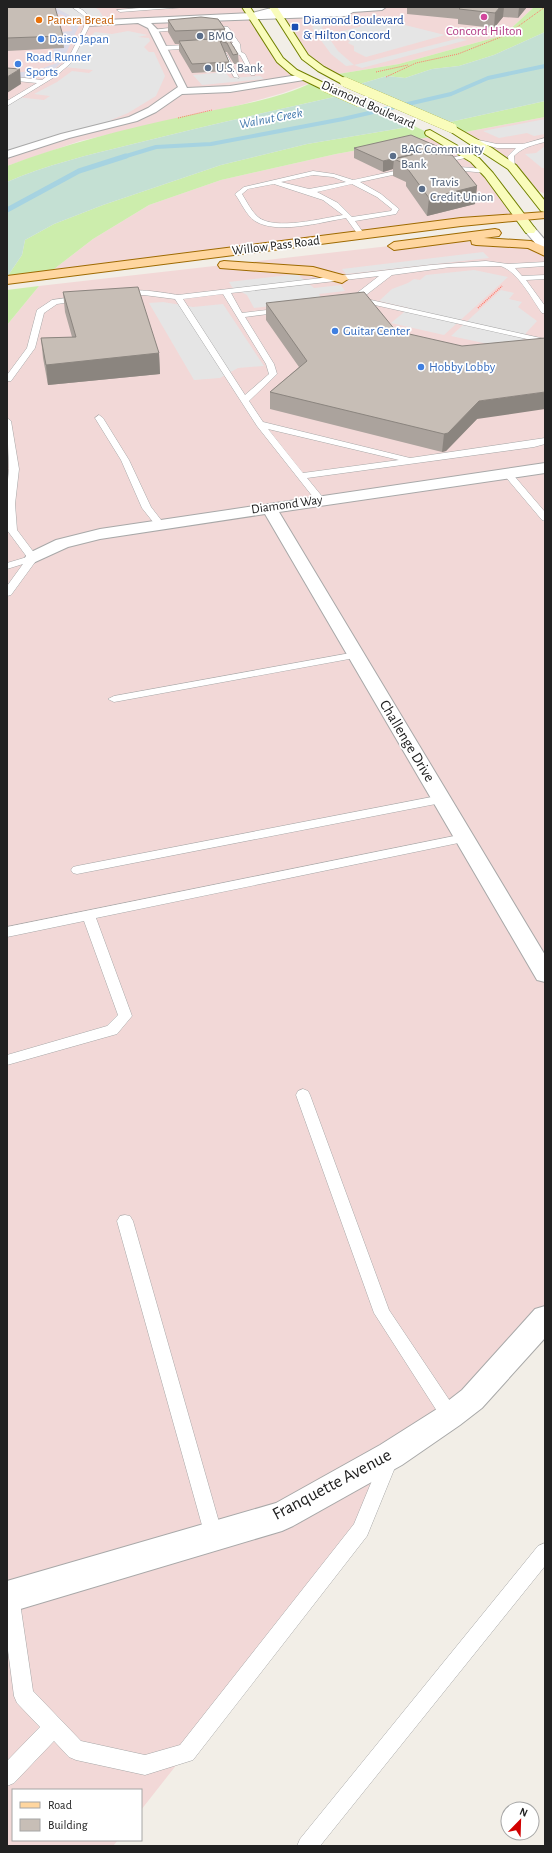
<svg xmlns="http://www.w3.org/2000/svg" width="552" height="1853" font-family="'Alegreya Sans',sans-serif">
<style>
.commercial{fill:#f2d8d7}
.grass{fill:#ccedac}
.wetland{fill:#c4e0d3}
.parking{fill:#e5e5e5}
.plaza{fill:#dbdbe8}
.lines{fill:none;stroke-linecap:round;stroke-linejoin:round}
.stream-far1{stroke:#a6d3e1;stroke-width:4}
.stream{stroke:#a6d3e1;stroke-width:5}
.lane-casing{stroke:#a8a8a8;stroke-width:1}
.street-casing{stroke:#a8a8a8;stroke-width:2}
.secondary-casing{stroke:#728000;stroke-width:2}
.primary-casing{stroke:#9e6a00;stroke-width:2}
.path-far1{stroke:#ff7a6b;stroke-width:1;stroke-dasharray:1 1;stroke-linecap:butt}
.path{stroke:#ff7a6b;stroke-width:1.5;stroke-dasharray:1 1;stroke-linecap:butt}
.lane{fill:#fff;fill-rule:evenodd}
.street{fill:#fff;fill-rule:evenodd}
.secondary{fill:#f9fcbb;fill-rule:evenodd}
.primary{fill:#ffd69f;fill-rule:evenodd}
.secondary-bridge-casing{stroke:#728000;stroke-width:10;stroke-linecap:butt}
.secondary-bridge{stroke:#f9fcbb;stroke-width:10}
.wall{fill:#aba39d}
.shaded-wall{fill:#8b857f}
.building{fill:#c7beb6;stroke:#8b857f}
.hotel-dot{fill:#d1479c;stroke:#fff;stroke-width:1.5}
.food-dot{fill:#e8710a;stroke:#fff;stroke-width:1.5}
.transit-dot{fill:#1a4fb4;stroke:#fff;stroke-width:1.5}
.service-dot{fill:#5c6f8a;stroke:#fff;stroke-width:1.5}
.shop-dot{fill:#3f7fe0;stroke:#fff;stroke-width:1.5}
.labels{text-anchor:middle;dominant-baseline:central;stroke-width:3.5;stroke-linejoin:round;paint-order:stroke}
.far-food-label{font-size:13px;fill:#c56008;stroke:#fff;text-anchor:start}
.far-transit-label{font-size:13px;fill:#164399;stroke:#fff;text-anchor:start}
.far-hotel-label{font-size:13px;fill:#b23c85;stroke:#fff}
.far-service-label{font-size:13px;fill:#4e5e75;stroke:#fff;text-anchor:start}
.far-shop-label{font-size:13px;fill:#366cbe;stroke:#fff;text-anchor:start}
.far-street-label{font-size:13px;fill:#212121;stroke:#fff}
.far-water-label{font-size:13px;font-style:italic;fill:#457aae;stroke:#fff}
.street-label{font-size:15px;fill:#212121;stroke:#fff}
.near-street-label{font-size:18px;fill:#212121;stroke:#fff}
</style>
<rect width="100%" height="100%" fill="#f2eee7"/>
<path class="commercial" d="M 7,7 L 246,7 L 280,60 L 313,82 L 283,93 L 244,104 L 80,141 L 7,166 Z
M 273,7 L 534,7 L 504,35 L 399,64 L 332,75 L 305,57 Z
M 545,117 L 545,194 L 527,185 L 517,173 L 460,133 Z
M 435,136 L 475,160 L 520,217 L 45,276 L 93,239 L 149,205 L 221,180 L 336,154 Z
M 433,241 L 511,243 L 545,252 L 545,1318 L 391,1455 L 361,1530 L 141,1810 L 141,1790 L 13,1790 L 13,1840 L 118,1840 L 113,1846 L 7,1846 L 7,325 L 39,286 Z"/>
<path class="grass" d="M 534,7 L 545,7 L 545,32 L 494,55 L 459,66 L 432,69 L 405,78 L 387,76 L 353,86 L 332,75 L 399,64 L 504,35 Z
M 313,82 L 343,95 C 272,111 200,127 129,145 C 89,155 45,165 7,182 L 7,166 C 65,144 124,129 185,116 C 226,107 276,101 313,82 Z
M 545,101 L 545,117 L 460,133 L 441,124 Z
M 414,126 L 435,136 L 336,154 L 221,180 L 149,205 L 93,239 L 45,276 L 7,277 L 22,255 L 25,240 L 54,224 L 103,205 L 221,165 L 307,144 Z
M 39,286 L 7,325 L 7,290 Z"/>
<path class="wetland" d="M 545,32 L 545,101 L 441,124 L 353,86 L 387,76 L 405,78 L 432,69 L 459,66 L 494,55 Z
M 343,95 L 414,126 L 307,144 L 221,165 L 103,205 L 54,224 L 25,240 L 22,255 L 7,277 L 7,182 C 45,165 89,155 129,145 C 200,127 272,111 343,95 Z"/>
<path class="parking" d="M 54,7 L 94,7 L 99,10 L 103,17 L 71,20 L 69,15 Z
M 331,18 L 341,19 L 324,24 L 322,28 L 338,51 L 354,65 L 460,38 L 467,40 L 362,68 L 354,65 L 346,66 L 331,54 L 312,28 L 317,22 Z
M 378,22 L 392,26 L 401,24 L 445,35 L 366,57 L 354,51 L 354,46 L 348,43 L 350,41 L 344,39 L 344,34 L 339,32 Z
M 128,31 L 148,35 L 138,37 L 149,38 L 150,41 L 144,47 L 149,52 L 154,52 L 165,76 L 156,96 L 128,113 L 111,120 L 118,123 L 19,151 L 7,150 L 7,104 L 16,97 L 44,100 L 50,96 L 34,94 L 57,82 L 72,71 L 89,73 L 93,70 L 64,67 L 83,35 L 91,36 L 95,32 L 112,34 Z
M 225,72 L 230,78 L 260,76 L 264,79 L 202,85 L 193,75 Z
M 545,119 L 545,134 L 534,136 L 527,133 L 499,138 L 483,131 Z
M 545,146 L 545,168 L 542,168 L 525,154 L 536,153 Z
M 483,252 L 489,258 L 346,274 L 342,269 Z
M 474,270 L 508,277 L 444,335 L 391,323 L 409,308 L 379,301 L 392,289 L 408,283 L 414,279 L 420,280 L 426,275 Z
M 297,274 L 314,288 L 341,285 L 345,291 L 319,294 L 323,300 L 254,308 L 247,295 L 232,287 L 229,282 Z
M 501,290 L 514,293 L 509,299 L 522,302 L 518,307 L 537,321 L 526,333 L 521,345 L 516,350 L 451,336 Z
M 163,302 L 193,307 L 223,304 L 264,366 L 238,368 L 220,378 L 194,380 L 149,303 Z"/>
<path class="plaza" d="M 54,7 L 69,15 L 71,20 L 81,21 L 62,62 L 48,75 L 44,76 L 26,78 L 7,76 L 9,73 L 35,71 L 57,63 L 53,49 L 60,32 L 72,31 L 67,18 L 63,15 L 52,13 L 7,17 Z"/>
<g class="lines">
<path class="stream-far1" d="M 123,157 L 156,147 L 211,144 L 343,119 L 451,94 L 488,78 L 545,66"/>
<path class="stream" d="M 7,210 L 79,171 L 126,156"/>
<g class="lane-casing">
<path id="lane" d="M 72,7 C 83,7 88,14 91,23 L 71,63 L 56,76 L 7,106 L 7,101 L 37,83 L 7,80 L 7,76 L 42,80 L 67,61 L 83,29 L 85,23 L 84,16 Z
M 151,7 L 186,7 L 120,12 L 117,10 Z
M 206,25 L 228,27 L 240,44 L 241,52 L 245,54 L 255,75 L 251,75 L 240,55 L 236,54 L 234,46 L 164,50 L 161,48 L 164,46 L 233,43 L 224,29 L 204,28 Z
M 180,27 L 178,30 L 154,32 L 151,30 Z
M 221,52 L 226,53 L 239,78 L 234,77 Z
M 545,138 L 545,142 C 533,145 523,147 514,156 L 515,167 L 512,169 L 509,167 L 508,156 L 516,148 L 497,148 L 471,141 L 474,139 L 497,144 L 523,144 Z
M 468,154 L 470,155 L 470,157 L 437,164 L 434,162 Z
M 446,166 L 486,169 L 489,171 L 486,173 L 444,169 L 443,168 Z
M 409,168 L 412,170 L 411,171 L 360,182 L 381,194 L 399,209 L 396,214 L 355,221 L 365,235 L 361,237 L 359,236 L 346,218 C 322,222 277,235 255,221 C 246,215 241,202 235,194 L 244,187 L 313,171 L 334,174 L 353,180 ZM 313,175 L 333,177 L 346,182 L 309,189 L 281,182 ZM 274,184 L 323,200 L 343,215 C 323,218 275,231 258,217 C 251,211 247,202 242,194 L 248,189 ZM 352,184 L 377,197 L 392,209 L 391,211 L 352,217 L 338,203 L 317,192 Z
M 486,261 L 508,264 L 545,262 L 545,266 L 515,268 L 522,276 L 545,275 L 545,279 L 526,280 L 545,306 L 545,313 L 542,313 C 532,299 517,270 500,266 L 450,267 L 392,275 L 362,298 L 545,339 L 545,343 L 357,301 L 348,304 L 348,300 L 379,276 L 231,293 L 242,313 L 284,308 L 288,310 L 284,312 L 245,317 L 274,364 L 277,374 L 249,401 L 263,422 L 410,458 L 545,438 L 545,444 L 534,447 L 307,478 L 325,500 L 320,503 L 317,502 L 257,426 L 175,299 L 144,295 L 122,296 L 118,294 C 128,286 165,293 178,295 L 431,265 ZM 223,294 L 266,364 L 269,374 L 245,395 L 183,299 ZM 268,429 L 399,460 L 303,473 Z
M 81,296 L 85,298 L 84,300 L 57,304 L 44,313 L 35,348 L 11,381 L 7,381 L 7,375 L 27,348 L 37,310 L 52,300 Z
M 99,415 L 103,418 L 129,460 L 151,507 L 165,525 L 163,527 L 157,527 L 142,508 L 121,460 L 95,418 Z
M 7,418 L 11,421 L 19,469 L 15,504 L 17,530 L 38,558 L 11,595 L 7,596 L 7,586 L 23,564 L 7,569 L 7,563 L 27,557 L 7,530 L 7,490 L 9,469 Z
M 507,470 L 510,471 L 545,512 L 545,521 L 542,520 L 504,475 L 502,473 Z
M 356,652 L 360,653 L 361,655 L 360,657 L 114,702 L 108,699 L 114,696 Z
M 442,795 L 446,796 L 448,799 L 446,802 L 77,874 L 73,873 L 71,870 L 73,867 L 77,866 Z
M 464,834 L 468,835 L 470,838 L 468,841 L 96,918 L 132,1016 L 117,1034 L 7,1065 L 7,1055 L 107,1026 L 118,1015 L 84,921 L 7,937 L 7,927 Z
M 303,1089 L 308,1091 L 310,1095 L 389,1310 L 456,1410 L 459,1416 L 456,1422 L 450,1424 L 444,1422 L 374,1313 L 296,1095 L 298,1091 Z
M 125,1215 L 130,1216 L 133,1221 L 223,1536 L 220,1542 L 214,1545 L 208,1542 L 205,1536 L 117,1221 L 120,1216 Z
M 389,1452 L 395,1454 L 398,1460 L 367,1536 L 193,1760 L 145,1775 L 76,1760 L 69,1757 L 54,1741 L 14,1783 L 7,1786 L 7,1761 L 40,1727 L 17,1703 L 14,1696 L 7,1643 L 7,1588 L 10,1587 L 17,1589 L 19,1596 L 33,1691 L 81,1741 L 145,1755 L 180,1745 L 354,1524 L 383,1454 Z
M 545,1543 L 545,1566 L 320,1846 L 297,1846 L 300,1839 L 538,1546 Z"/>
</g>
<g class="street-casing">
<path id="street" d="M 275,7 L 386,7 L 382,10 L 353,12 L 346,16 L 151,23 L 158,30 L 187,88 L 230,86 L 304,74 L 309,77 L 304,80 L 230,92 L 182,94 L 156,112 L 137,121 L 69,138 L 7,158 L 7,151 L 61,134 L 129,117 L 148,108 L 178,87 L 148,28 L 138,23 L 88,26 L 84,23 L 85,21 L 252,13 Z
M 530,226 L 534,227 L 545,240 L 545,251 L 541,250 L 524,230 Z
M 545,463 L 545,473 L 279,512 L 545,955 L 545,982 L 537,980 L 265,514 L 100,539 L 68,547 L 33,563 L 27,562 L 25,558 L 27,554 L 56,540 L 100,529 Z
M 545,1306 L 545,1338 L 482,1408 L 460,1425 L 402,1465 L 293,1526 L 282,1531 L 7,1613 L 7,1581 L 276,1503 L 380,1445 L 440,1407 L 462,1390 L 535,1309 Z"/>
</g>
<g class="secondary-casing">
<path id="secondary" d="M 242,7 L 250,7 L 283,58 L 297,70 L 328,85 L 330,87 L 328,89 L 322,89 L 291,74 L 277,62 Z
M 269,7 L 277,7 L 308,55 L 324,67 L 348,80 L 350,82 L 348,84 L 342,84 L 318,71 L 302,59 Z
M 452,125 L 492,148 L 516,165 L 545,201 L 545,212 L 541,211 L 508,169 L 448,130 L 447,128 Z
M 430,130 L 479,158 L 493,173 L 534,227 L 536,230 L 534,233 L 526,233 L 485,177 L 471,162 L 426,135 L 425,133 L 426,131 Z"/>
</g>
<g class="primary-casing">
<path id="primary" d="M 545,212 L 545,218 L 461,226 L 7,284 L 7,276 L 461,218 Z
M 495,229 L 499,230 L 501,233 L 499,236 L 484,238 L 531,241 L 545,247 L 545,256 L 528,248 L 476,245 L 472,244 L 471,240 L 394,250 L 388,246 L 394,242 Z
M 224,261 L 313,267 L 346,276 L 348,279 L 342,283 L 312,275 L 220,268 L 218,265 L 220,262 Z"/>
</g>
<path class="path-far1" d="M 376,72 L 408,65
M 386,77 L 416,63 L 458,54 L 506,35 L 545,7
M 178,118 L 212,110"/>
<path class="path" d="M 478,308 L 502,286"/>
<use href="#lane" class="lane"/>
<use href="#street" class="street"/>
<use href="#secondary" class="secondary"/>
<use href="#primary" class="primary"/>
<g class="secondary-bridge-casing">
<path id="secondary-bridge" d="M 345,82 L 452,128
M 325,87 L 359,102"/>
</g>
<use href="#secondary-bridge" class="secondary-bridge"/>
</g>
<path class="wall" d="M 7,7 L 63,36 L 64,48 L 7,51 Z
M 407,7 L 527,7 L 518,18 L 503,17 L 494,28 L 458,24 L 458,19 L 407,14 Z
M 168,20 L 225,29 L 225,39 L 238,54 L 239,64 L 234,64 L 227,52 L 225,52 L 229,62 L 229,71 L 192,73 L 179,51 L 179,44 L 175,44 L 168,32 Z
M 354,148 L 441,154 L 477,186 L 475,204 L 427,216 L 406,186 L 406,182 L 393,176 L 393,169 L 383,172 L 354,158 Z
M 63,292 L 159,353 L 160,374 L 48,385 L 43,358 L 41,338 L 72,337 L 65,312 Z
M 266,303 L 396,331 L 477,419 L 446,451 L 442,452 L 270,409 L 270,392 L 299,367 L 266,320 Z"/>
<path class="shaded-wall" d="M 500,7 L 504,7 L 503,17 L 494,28 L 495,13 Z
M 519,7 L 527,7 L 518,18 Z
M 20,69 L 21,84 L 7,93 L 7,77 Z
M 441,148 L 440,158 L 394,159 L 393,169 L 383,172 L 383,161 Z
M 477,186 L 475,204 L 427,216 L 429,198 Z
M 159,353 L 160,374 L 48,385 L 46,365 Z
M 545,392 L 545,409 L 477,419 L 446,451 L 442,452 L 444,434 L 479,401 Z"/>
<path class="building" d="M 7,7 L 55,7 L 63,36 L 7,38 Z
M 461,7 L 500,7 L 495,13 L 459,9 Z
M 201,17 L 218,19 L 225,29 L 175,31 L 168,20 Z
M 228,38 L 238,54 L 233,55 L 227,43 L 220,41 L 229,62 L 192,64 L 179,41 Z
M 7,68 L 20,69 L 7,77 Z
M 411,135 L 441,148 L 383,161 L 354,148 Z
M 428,151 L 431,154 L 452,155 L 477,186 L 429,198 L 407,168 L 412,167 L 394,159 Z
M 138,287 L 159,353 L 46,365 L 41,338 L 76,337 L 63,292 Z
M 364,292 L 396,331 L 462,346 L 545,338 L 545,392 L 479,401 L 448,433 L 444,434 L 270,392 L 307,361 L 266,303 Z"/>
<circle class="hotel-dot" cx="484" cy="17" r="4"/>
<circle class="food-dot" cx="39" cy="20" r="4"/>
<rect class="transit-dot" x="291" y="23" width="8" height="8" rx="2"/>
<g class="service-dot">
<circle cx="200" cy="36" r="4"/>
<circle cx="208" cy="68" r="4"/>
<circle cx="393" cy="156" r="4"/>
<circle cx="422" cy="189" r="4"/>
</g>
<g class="shop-dot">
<circle cx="41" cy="39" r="4"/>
<circle cx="18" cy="64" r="4"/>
<circle cx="335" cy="331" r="4"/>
<circle cx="421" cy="367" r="4"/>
</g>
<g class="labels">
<g class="far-food-label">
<text x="47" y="20">Panera Bread</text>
</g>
<g class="far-transit-label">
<text x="303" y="20">Diamond Boulevard<tspan x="303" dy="15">&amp; Hilton Concord</tspan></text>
</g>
<g class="far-hotel-label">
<text x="484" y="31">Concord Hilton</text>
</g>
<g class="far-service-label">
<text x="208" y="36">BMO</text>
<text x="216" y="68">U.S. Bank</text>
<text x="401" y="149">BAC Community<tspan x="401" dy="15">Bank</tspan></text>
<text x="430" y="182">Travis<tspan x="430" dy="15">Credit Union</tspan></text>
</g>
<g class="far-shop-label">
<text x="49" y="39">Daiso Japan</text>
<text x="26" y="57">Road Runner<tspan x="26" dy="15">Sports</tspan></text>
<text x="343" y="331">Guitar Center</text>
<text x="429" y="367">Hobby Lobby</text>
</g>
<g class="far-street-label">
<text transform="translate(368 105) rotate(24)">Diamond Boulevard</text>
<text transform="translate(276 246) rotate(-7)">Willow Pass Road</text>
<text transform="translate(287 505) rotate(-8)">Diamond Way</text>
</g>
<g class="far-water-label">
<text transform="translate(271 119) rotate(-11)">Walnut Creek</text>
</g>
<g class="street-label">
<text transform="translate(407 741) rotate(59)">Challenge Drive</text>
</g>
<g class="near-street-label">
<text transform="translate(332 1485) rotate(-28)">Franquette Avenue</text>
</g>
</g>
<rect width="552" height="1853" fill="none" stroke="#212121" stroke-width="16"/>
<rect x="12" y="1789" width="130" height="52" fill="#ffffff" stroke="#a6a6a6"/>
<rect x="20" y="1802" width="20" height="6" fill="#ffd69f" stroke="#a6a6a6"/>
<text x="48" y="1809" font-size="12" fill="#212121">Road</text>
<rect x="20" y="1819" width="20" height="12" fill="#c7beb6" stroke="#a6a6a6"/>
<text x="48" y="1829" font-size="12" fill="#212121">Building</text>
<g transform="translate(520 1821) rotate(23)"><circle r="19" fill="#ffffff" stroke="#a6a6a6"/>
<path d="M0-3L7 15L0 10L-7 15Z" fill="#d20000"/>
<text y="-6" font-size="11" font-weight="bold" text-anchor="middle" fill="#212121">N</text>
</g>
</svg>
